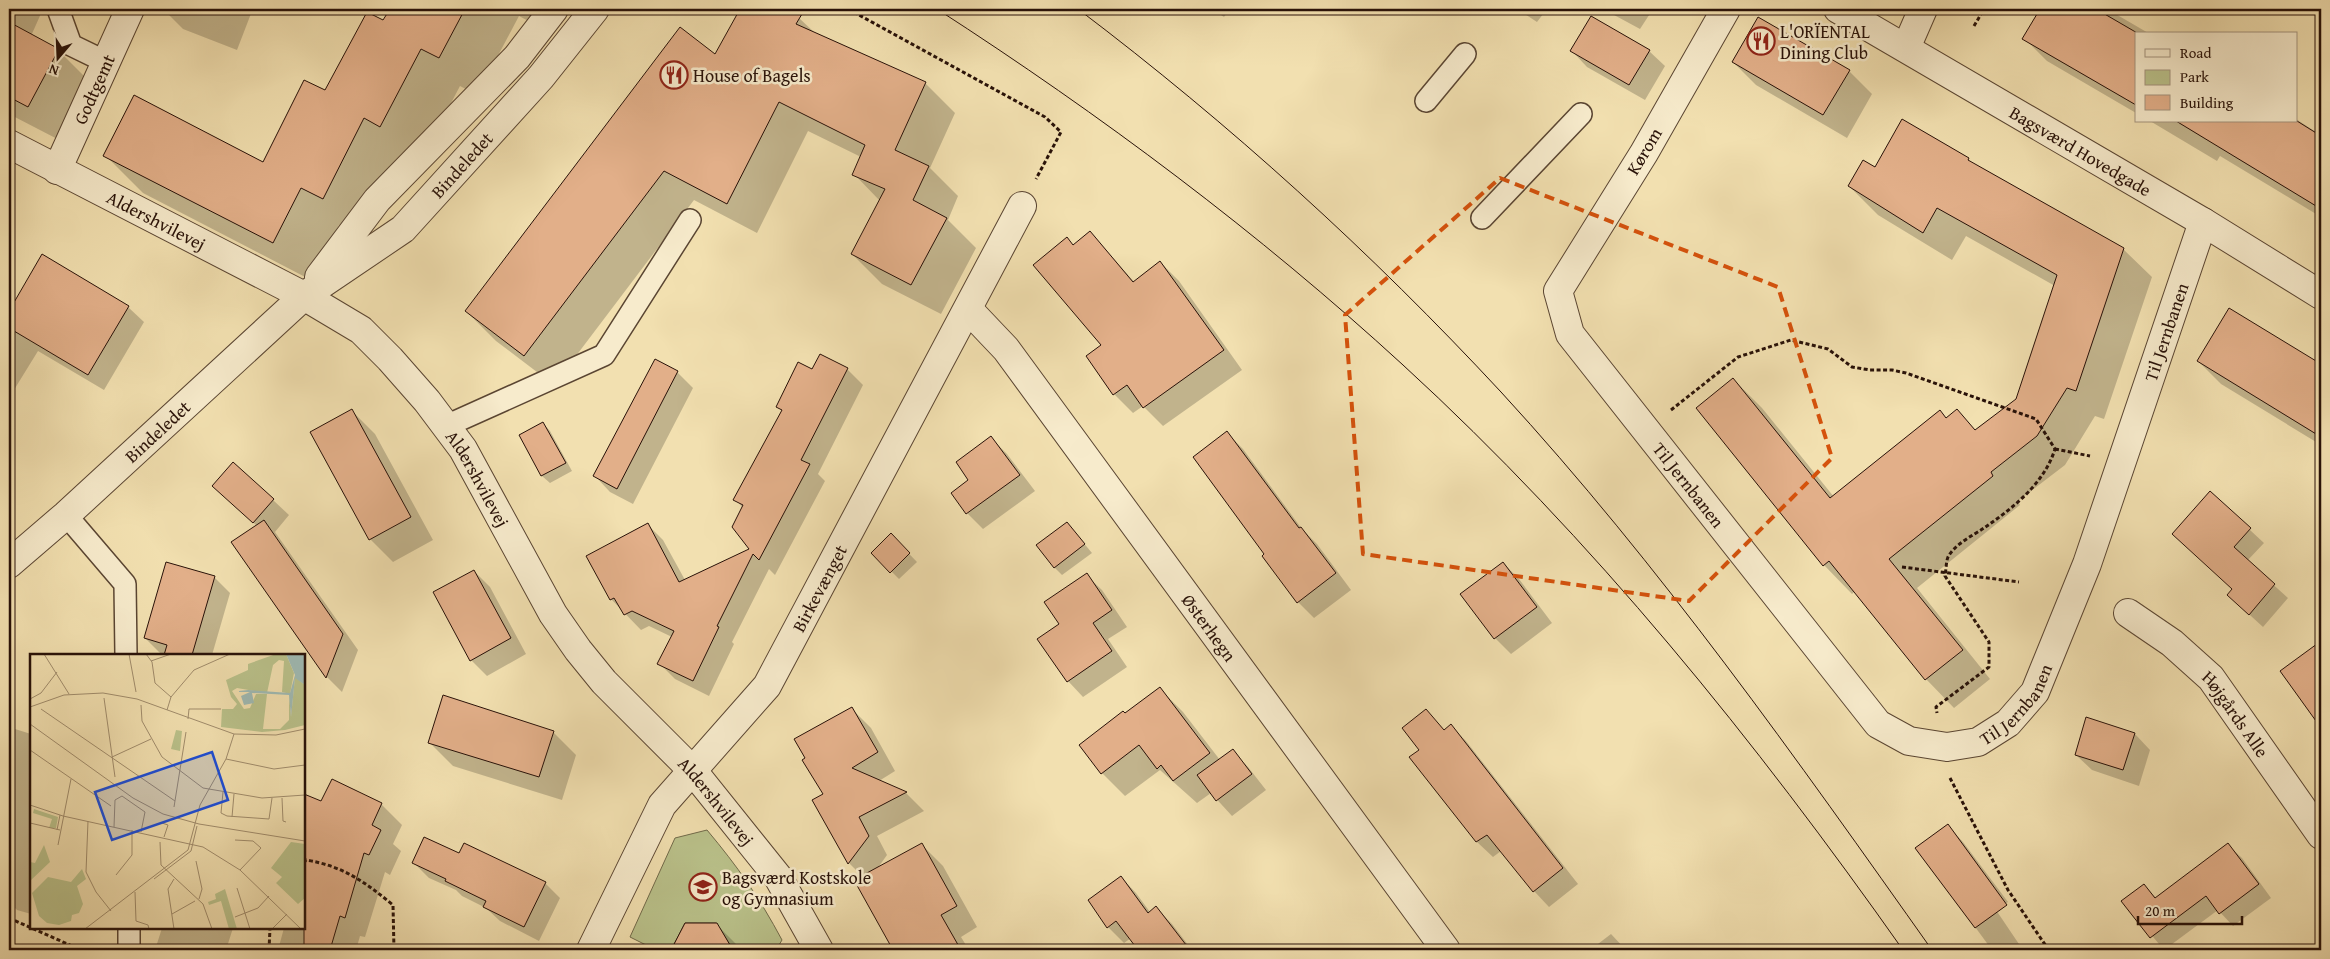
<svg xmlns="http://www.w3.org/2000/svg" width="2330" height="959" font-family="'Gentium Book Plus',serif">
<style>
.green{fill:#bac28b;stroke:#716a4a}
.shadow{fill:#0003}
.building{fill:#e2af89;stroke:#281108}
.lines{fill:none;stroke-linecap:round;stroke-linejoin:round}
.service-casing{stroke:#5a4532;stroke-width:24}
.minor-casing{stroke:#5a4532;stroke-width:30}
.tertiary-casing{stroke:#5a4532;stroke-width:30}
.path{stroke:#281108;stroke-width:3;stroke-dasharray:4 2.5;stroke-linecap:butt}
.service{stroke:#f7ebcc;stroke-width:21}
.minor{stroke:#f7ebcc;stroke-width:28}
.tertiary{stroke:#f7ebcc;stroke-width:28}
.tram{stroke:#281108;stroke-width:1}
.marked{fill:none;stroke:#d5520c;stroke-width:4;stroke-dasharray:10 6;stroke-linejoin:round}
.labels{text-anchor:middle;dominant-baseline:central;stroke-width:5;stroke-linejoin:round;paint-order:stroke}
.poi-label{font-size:18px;fill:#281108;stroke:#f7ebcc;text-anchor:start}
.street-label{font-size:18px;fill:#281108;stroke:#f7ebcc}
.inset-river{fill:none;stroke:#9fbbb5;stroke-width:2.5}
.inset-road{fill:none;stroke:#a18d6d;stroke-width:1}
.view{fill:#1d4ed8;fill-opacity:0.15;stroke:#1d4ed8;stroke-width:2.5}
.inset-edge{fill:none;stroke:#281108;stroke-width:2.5}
</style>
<rect width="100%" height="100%" fill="#f2e0b0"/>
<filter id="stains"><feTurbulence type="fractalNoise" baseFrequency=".004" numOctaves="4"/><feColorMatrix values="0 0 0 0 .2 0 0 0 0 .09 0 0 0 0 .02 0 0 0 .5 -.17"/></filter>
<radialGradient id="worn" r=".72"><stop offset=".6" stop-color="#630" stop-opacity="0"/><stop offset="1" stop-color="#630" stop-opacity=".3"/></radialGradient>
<path class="green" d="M 707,830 C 738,867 759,897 782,940 L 776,950 L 733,950 L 716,923 L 685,923 L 671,950 L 656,950 L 630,937 L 675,838 Z"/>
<path class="shadow" d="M 9,9 L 43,9 L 31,36 L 58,50 L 96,88 L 67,144 L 9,114 Z
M 169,9 L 250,9 L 252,11 L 237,50 L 183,29 L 167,13 Z
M 391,9 L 545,9 L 536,25 L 519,16 L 477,95 L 460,86 L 419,164 L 362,236 L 339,225 L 311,280 L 143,193 L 105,155 L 264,163 L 384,22 Z
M 742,9 L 784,9 L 799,18 L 815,33 L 925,83 L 955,113 L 930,168 L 958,196 L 948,220 L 976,248 L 941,314 L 882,284 L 852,254 L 880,201 L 854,174 L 861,157 L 808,131 L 757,233 L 694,200 L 554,385 L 496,341 L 466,311 L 716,56 Z
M 1212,9 L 1230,9 L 1224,17 Z
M 1517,9 L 1547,9 L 1537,22 Z
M 1603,9 L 1653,9 L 1640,29 Z
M 2041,9 L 2107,9 L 2150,34 L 2136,34 L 2136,113 L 2047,61 L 2024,38 Z
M 1572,51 L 1649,51 L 1665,66 L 1645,100 L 1587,67 Z
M 1733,62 L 1849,71 L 1872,94 L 1847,138 L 1756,85 Z
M 2296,119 L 2319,134 L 2321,130 L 2321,217 L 2220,156 L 2217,161 L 2150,121 L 2296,121 Z
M 1968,159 L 1974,166 L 2123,249 L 2152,277 L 2104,419 L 2095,416 L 2065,465 L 2018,501 L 2020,505 L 1917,588 L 1990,679 L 1954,708 L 1926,679 L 1855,591 L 1852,594 L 1824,565 L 1697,408 L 1733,379 L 1762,408 L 1834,497 L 1940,411 L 1947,419 L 1956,411 L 1976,431 L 2017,399 L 2055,286 L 1966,236 L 1952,260 L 1878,215 L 1849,186 L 1875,169 Z
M 1090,232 L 1135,283 L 1160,262 L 1179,281 L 1242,370 L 1163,426 L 1143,406 L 1133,413 L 1114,394 L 1074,246 Z
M 43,256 L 128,307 L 144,322 L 104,390 L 38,351 L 9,398 L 9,314 Z
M 2229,310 L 2321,366 L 2321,445 L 2221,384 L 2198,361 Z
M 655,361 L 677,372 L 693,388 L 633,504 L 610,492 L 595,476 Z
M 847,369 L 863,385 L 818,474 L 825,481 L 775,575 L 769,569 L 732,642 L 734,644 L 709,696 L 675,679 L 659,663 L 672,637 L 649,626 L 641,630 L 611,599 L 647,524 L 663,540 L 685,580 L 751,549 L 743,508 L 735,499 L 782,411 L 777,406 L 813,370 Z
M 352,411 L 375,434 L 433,540 L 393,562 L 370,539 Z
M 543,423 L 550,431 L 572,471 L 550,483 L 542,476 L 520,435 Z
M 1227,433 L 1243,449 L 1302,529 L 1317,544 L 1351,590 L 1314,618 L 1298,602 L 1266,555 Z
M 991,438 L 1007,454 L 1035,491 L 983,529 L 967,513 Z
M 2210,493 L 2264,543 L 2247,561 L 2288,598 L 2263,627 L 2228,595 L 2233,590 Z
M 273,500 L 289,515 L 275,532 L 358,650 L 342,692 L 327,677 L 233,543 L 257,526 L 229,501 Z
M 1067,523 L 1092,553 L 1062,575 L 1054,567 Z
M 891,535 L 917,562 L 899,579 L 873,553 Z
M 1503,563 L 1519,579 L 1552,623 L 1511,654 L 1495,638 Z
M 474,571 L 490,587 L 526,654 L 487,676 L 471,660 Z
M 1086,575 L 1102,590 L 1127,627 L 1108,639 L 1127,667 L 1083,697 L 1068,681 L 1060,624 Z
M 214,577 L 230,593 L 212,655 L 161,654 L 145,638 Z
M 2317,645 L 2321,649 L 2321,726 L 2281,671 Z
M 1160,689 L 1183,712 L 1220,760 L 1232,751 L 1248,767 L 1266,790 L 1232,816 L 1211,793 L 1197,803 L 1160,770 L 1125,796 L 1102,773 Z
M 852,709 L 871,728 L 895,771 L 879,781 L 906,793 L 924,811 L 877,836 L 887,855 L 877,869 L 922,845 L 943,866 L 977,927 L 961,937 L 969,950 L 884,950 L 892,945 L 863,877 L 849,863 L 814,800 L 824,794 Z
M 1426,710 L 1445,731 L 1451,726 L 1466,741 L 1578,884 L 1549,907 L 1534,891 L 1501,851 L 1493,857 L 1477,842 L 1411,758 L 1420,750 Z
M 15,729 L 31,734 L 31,914 L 17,910 L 9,902 L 9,838 L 13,822 L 9,818 L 9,750 Z
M 553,732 L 576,755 L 562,800 L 453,766 L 430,743 Z
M 2135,734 L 2150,750 L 2139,786 L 2092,770 L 2076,755 Z
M 310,798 L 322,803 L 381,804 L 402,825 L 393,844 L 401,851 L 390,875 L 385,872 L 365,937 L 360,936 L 356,950 L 278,950 L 284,928 L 304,928 L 304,810 Z
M 1948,826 L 1963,842 L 2008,902 L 1996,910 L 2023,950 L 1992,950 L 1917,848 Z
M 2228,845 L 2242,858 L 2271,898 L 2233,926 L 2218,910 L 2164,950 L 2123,901 L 2144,886 L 2156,898 Z
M 460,855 L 545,883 L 560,898 L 539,941 L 500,921 L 486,908 L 462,896 L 456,890 L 429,878 L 414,863 Z
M 1121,877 L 1136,893 L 1150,912 L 1156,908 L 1172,924 L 1192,950 L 1140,950 L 1131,938 L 1124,943 L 1108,927 Z
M 716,924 L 742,950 L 672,950 L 685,925 Z
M 162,928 L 233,928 L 226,950 L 155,950 Z
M 1611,934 L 1626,950 L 1590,950 Z"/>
<path class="building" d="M 390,9 L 465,9 L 439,58 L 421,49 L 380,127 L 364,118 L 323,199 L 301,188 L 273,243 L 103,156 L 134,95 L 263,162 L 304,80 L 325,90 L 367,12 L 383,20 Z
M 740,9 L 805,9 L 796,24 L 926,82 L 895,150 L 929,166 L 913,200 L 947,218 L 911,285 L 851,254 L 885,189 L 852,175 L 865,145 L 779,102 L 727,204 L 664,171 L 524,356 L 465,311 L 680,27 L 715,54 Z
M 2040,9 L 2096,9 L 2139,34 L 2136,34 L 2136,105 L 2022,39 Z
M 1591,16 L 1650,50 L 1629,85 L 1570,51 Z
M 1758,17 L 1850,70 L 1823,115 L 1732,62 Z
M 9,22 L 59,49 L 28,107 L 9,97 Z
M 1902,119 L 1969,158 L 1968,160 L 2124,248 L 2076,391 L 2067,388 L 2037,436 L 1991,472 L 1993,476 L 1889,559 L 1963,650 L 1925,680 L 1829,561 L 1823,566 L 1696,408 L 1733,378 L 1830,498 L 1940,410 L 1946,418 L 1957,409 L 1975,430 L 2016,399 L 2057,275 L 1937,208 L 1923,233 L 1848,186 L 1863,160 L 1875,167 Z
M 2176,121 L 2297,121 L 2321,136 L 2321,209 Z
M 1090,231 L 1133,282 L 1160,261 L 1224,350 L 1143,408 L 1127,385 L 1113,395 L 1086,356 L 1101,345 L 1033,265 L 1067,237 L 1073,245 Z
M 42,254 L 129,306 L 88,375 L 9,328 L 9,311 Z
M 2229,308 L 2321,364 L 2321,437 L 2197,361 Z
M 820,354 L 848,368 L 801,460 L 810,464 L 759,560 L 753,554 L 717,626 L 719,627 L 693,681 L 657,664 L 674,631 L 632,611 L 624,615 L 614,598 L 610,600 L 586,556 L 648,523 L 679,582 L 749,549 L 732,527 L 743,505 L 733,500 L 782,410 L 776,407 L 798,362 L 812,369 Z
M 655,359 L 678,371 L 617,489 L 593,476 Z
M 352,409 L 411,517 L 369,540 L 310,432 Z
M 543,422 L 566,463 L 541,476 L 519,435 Z
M 1227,431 L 1299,528 L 1301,527 L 1336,573 L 1297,603 L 1262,556 L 1264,554 L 1193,457 Z
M 991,436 L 1020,475 L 966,514 L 951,493 L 968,480 L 956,462 Z
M 233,462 L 274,499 L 253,523 L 212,486 Z
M 2210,491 L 2251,528 L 2234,547 L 2275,584 L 2249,615 L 2227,595 L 2232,589 L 2172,534 Z
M 264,520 L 343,634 L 326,678 L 231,542 Z
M 1067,522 L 1085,544 L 1054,568 L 1036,545 Z
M 891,533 L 910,553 L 890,573 L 871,553 Z
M 166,562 L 215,576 L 192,655 L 164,655 L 167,645 L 144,638 Z
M 1503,562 L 1537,607 L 1494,639 L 1460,594 Z
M 474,570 L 511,638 L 470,661 L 433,592 Z
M 1087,573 L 1112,610 L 1093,623 L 1112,651 L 1067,682 L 1037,639 L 1059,624 L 1044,602 Z
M 2321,641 L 2321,728 L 2280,671 Z
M 1160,687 L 1210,753 L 1173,781 L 1161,765 L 1157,769 L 1139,745 L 1101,774 L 1079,745 L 1123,711 L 1125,713 Z
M 443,695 L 554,731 L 539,777 L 428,743 Z
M 852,707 L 878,752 L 852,768 L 907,792 L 859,817 L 869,836 L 848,864 L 812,800 L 823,794 L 802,760 L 805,758 L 794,739 Z
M 1426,709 L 1444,730 L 1451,724 L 1563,868 L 1533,892 L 1487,835 L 1476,842 L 1409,757 L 1419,750 L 1402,728 Z
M 2086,717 L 2135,733 L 2123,770 L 2075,755 Z
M 1233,749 L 1252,774 L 1216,801 L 1197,775 Z
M 332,779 L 382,803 L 372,825 L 381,830 L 369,855 L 364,853 L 345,918 L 340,916 L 330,950 L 304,950 L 304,794 L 321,801 Z
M 1948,824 L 2007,905 L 1975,928 L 1915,848 Z
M 424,837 L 459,853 L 464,843 L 546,882 L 524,927 L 483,907 L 486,901 L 445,881 L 446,879 L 412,863 Z
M 922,843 L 957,906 L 941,915 L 961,950 L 893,950 L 854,880 Z
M 2228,843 L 2259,884 L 2219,914 L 2206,896 L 2150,938 L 2121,901 L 2144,884 L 2155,898 Z
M 1121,876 L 1148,913 L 1156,906 L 1190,950 L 1138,950 L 1116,921 L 1107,928 L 1088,900 Z
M 685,923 L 717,923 L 733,950 L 671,950 Z"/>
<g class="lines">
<g class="service-casing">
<path id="service" d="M 58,9 L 71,45 L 106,62
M 1426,101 L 1465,54
M 1482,218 L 1581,114
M 446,426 L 604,355 L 690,220
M 66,515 L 125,584 L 126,655
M 129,928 L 129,950"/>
</g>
<g class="minor-casing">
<g id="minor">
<path id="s1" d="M 1726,9 L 1644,153 L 1558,291 L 1570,334 L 1878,724 L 1909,741 L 1947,747 L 1978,742 L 2008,723 L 2035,692 L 2087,564 L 2203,222"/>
<path d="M 1906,48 L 1923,9"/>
<path id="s2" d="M 9,144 L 304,296 L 361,330 L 390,359 L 427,401 L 463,449 L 553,614 L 578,650 L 604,682 L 693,771 L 778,877 L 819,950"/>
<path id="s3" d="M 57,170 L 130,9"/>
<path id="s4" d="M 968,309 L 1006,349 L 1446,950"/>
<path id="s5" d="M 2128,613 L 2172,643 L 2211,678 L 2321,835"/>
<path id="s6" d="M 591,950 L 662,805 L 767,686 L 1022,206"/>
</g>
</g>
<g class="tertiary-casing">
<g id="tertiary">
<path id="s7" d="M 1838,9 L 2203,222 L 2321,295"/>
<path d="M 319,277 L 377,200 L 517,57 L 554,9"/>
<path id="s8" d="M 9,564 L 66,515 L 304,296 L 403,229 L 541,77 L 595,9"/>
</g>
</g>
<path class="path" d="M 848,9 L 1045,117 L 1061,132 L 1036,179
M 1974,26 L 1984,9
M 1671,410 L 1738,357 L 1791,340 L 1828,349 L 1852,367 L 1870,370 L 1892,370 L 1906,373 L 2036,419 L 2055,449 C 2044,484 2013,508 1984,528 C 1972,536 1955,544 1948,557 C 1946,562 1946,571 1945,576 L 1989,642 L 1989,667 L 1936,707 L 1937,713
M 2055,449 L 2090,456
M 1902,567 L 2019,582
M 1950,778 L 2008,890 L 2046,946 L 2040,950
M 304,863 L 306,860 C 343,866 365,882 393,905 L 394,950
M 9,918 L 81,950
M 269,950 L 270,928"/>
<use href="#service" class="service"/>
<use href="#minor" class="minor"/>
<use href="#tertiary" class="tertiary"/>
<path class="tram" d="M 937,9 C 1101,115 1258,232 1403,365 C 1593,539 1755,740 1903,950
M 1078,9 C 1230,124 1371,252 1501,392 C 1660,565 1796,758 1932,950"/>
</g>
<path class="marked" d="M 1500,178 L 1778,287 L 1832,458 L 1689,601 L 1363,554 L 1345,315 Z"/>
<defs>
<g id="restaurant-ring" transform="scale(1.4375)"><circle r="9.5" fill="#f7ebcc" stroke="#8f2418" stroke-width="1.5"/><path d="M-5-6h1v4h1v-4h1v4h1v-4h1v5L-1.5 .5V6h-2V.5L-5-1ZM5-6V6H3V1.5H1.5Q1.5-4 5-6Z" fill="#8f2418"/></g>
<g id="school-ring" transform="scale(1.4375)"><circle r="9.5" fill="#f7ebcc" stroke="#8f2418" stroke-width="1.5"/><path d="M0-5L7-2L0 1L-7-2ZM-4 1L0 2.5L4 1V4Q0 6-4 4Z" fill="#8f2418"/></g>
</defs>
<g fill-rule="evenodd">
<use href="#restaurant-ring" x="1761" y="41"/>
<use href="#restaurant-ring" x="674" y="75"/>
<use href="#school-ring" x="703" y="887"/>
</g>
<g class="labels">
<g class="poi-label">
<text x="1780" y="31">L'ORÏENTAL<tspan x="1780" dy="21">Dining Club</tspan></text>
<text x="693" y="75">House of Bagels</text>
<text x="722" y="877">Bagsværd Kostskole<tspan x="722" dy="21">og Gymnasium</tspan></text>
</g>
<g class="street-label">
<text stroke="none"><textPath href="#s3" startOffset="89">Godtgemt</textPath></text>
<text transform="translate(1644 151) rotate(-59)">Kørom</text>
<text stroke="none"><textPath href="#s7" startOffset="281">Bagsværd Hovedgade</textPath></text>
<text stroke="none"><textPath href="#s8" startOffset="605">Bindeledet</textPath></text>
<text stroke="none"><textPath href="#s2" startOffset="166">Aldershvilevej</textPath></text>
<text stroke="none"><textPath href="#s1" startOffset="1435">Til Jernbanen</textPath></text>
<text stroke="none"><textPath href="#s8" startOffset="199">Bindeledet</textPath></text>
<text stroke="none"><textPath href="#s2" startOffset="588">Aldershvilevej</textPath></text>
<text stroke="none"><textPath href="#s1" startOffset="565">Til Jernbanen</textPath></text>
<text stroke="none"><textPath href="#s6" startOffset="431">Birkevænget</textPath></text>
<text stroke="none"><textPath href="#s4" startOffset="400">Østerhegn</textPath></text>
<text stroke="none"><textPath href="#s1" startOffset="1030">Til Jernbanen</textPath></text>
<text stroke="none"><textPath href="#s5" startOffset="149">Højgårds Alle</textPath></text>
<text stroke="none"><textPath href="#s2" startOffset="992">Aldershvilevej</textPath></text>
</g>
</g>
<g transform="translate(30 654)">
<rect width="275" height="275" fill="#f2e0b0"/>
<path d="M 246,0 L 256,0 L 264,19 L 260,40 L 252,38 L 254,7 L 249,6 L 243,11 L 237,39 L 207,34 L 202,37 L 214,55 L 220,54 L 226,40 L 237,40 L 233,75 L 250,75 L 259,66 L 259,41 L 261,63 L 265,23 L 275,31 L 275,71 L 255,76 L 232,78 L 191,73 L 192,55 L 203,55 L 207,50 L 201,43 L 196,26 L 218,16 L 218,10 ZM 146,76 L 152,77 L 150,97 L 141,95 ZM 4,155 L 28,163 L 26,174 L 19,174 L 22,165 L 3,159 ZM 261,188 L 275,190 L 275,244 L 268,250 L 246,229 L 252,223 L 241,214 ZM 14,191 L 20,208 L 0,227 L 0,208 L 5,209 ZM 52,215 L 56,225 L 47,232 L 53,250 L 49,259 L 42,261 L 41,267 L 29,271 L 17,269 L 9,262 L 2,239 L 18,223 L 41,228 ZM 195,235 L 207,275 L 199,275 L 191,247 L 179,251 L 178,248 L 186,245 L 185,240 Z" fill="#bac28b"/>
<path d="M 256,0 L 275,0 L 275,31 L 265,24 L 261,63 L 259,41 L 222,39 L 224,49 L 214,51 L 211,42 L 220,38 L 209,38 L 209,37 L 218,36 L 260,39 L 265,21 Z" fill="#9fbbb5"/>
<path class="inset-river" d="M 263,0 L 268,18 L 265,0"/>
<path class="inset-road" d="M 14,0 L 39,40M 99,0 L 106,38M 116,0 L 122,8 L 125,29 L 141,43 L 137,56M 121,7 L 141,0M 141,43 L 164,16 L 200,0M 74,44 L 85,123M 0,45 L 11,39 L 27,18M 111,51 L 112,67 L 132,103 L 173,134 L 232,144 L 275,141M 0,53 L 34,41 L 73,39 L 107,45 L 204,80 L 246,81 L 275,75M 11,55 L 145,147M 158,65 L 159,55 L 191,55M 0,70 L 103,144 L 133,160 L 169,170 L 275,187M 0,96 L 81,152M 82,103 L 121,85M 196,105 L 244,115 L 275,111M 193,138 L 191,159 L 197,162 L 239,165 L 242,144M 252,144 L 253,167 L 256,168M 0,151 L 33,162 L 173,193 L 210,216 L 271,275M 144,153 L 156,78M 202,163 L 204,140M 58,167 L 56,218 L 66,238 L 81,257M 0,169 L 30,176M 132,169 L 138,171 L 134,183M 84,173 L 85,146 L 92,142 L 115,158 L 111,178M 27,176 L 30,161M 205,186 L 223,187 L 231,194 L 210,216M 130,188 L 131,211 L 173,250 L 182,275M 28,191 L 41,125M 166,207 L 172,235 L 169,245M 86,221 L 102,201 L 102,176M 124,225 L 161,197 L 167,172M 207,234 L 220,275M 105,238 L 106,267 L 118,271 L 119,275M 142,260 L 165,247M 205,263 L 228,254 L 239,242M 243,274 L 257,260M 55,275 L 158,196 L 170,151 L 196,105 L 204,80M 144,275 L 138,235 L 144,225"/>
<path class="view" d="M 182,98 L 198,146 L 82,186 L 65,138 Z"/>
<rect width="275" height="275" class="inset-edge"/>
</g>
<rect width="2330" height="959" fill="none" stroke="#f2e0b0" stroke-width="30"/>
<rect x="10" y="10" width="2310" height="939" fill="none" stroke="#281108" stroke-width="2.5"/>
<rect x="15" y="15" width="2300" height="929" fill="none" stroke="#281108"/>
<rect x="2135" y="32" width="162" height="90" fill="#f7ebcc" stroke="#a4947e"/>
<rect x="2145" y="49" width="25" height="8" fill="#f7ebcc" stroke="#a4947e"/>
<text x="2180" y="58" font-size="15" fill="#281108">Road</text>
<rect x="2145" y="70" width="25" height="15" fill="#bac28b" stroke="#a4947e"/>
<text x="2180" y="82" font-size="15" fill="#281108">Park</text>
<rect x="2145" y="95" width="25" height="15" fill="#e2af89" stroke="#a4947e"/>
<text x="2180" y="108" font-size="15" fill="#281108">Building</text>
<g transform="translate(58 58) rotate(199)" stroke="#f7ebcc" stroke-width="4" paint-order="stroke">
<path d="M0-4L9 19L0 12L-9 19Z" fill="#281108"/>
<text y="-8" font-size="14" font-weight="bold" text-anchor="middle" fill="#281108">N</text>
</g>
<path d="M2138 916v8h104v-8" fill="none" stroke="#281108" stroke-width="2.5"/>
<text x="2145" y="916" font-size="15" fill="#281108" stroke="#f7ebcc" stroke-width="4" paint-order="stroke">20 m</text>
<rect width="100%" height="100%" filter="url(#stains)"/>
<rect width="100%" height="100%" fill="url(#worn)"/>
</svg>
